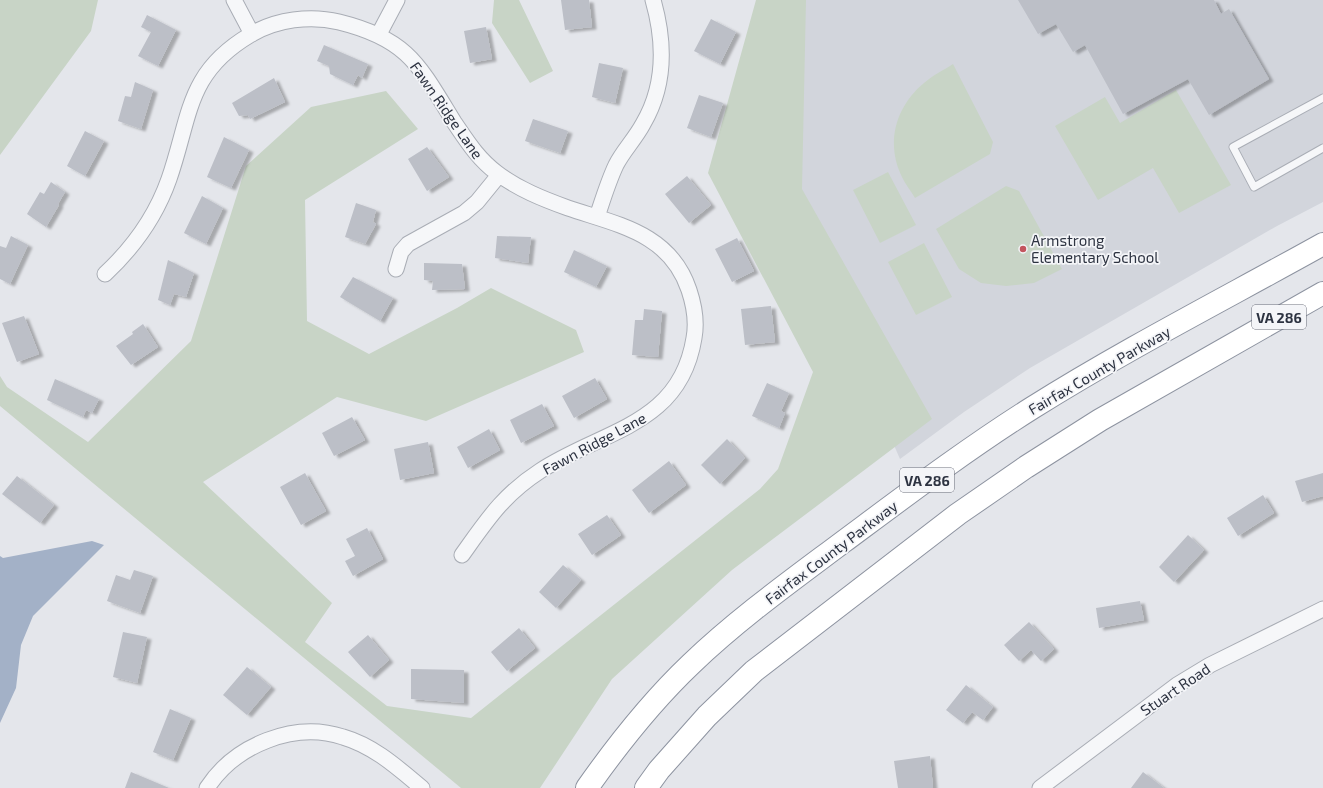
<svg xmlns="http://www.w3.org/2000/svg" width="1323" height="788" font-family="'Exo 2',sans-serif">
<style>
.built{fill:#d2d5dc}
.green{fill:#c8d4c6}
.water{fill:#a3b1c7}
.building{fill:#bcbfc7;filter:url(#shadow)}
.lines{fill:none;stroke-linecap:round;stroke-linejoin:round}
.lane-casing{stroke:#a9adb5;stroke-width:9}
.street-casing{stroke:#a9adb5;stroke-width:17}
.highway-casing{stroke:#8d93a0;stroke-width:24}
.lane{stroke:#f6f7f9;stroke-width:7}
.street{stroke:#f6f7f9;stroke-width:15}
.highway{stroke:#fff;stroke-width:22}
.poi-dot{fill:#c3555e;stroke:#f4f5f8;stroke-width:1.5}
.labels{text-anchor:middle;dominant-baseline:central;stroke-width:3.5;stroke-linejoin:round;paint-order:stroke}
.shield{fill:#f4f5f8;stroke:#696d78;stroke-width:1}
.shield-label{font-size:14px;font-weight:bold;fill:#2d3341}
.street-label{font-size:15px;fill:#2d3341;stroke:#f4f5f8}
.poi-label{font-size:15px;fill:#2d3341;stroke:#f4f5f8;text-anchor:start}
</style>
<defs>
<filter id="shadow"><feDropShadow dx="4.5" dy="2.5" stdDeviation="1" flood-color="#0004"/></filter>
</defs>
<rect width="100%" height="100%" fill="#e4e6eb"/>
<path class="built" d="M 799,0 L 1323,0 L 1323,202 L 1277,226 L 1030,368 L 964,412 L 900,459 L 784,193 Z"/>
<path class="green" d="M 0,0 L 98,0 L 91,31 L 0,155 Z
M 494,0 L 519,0 L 553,71 L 530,83 L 492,23 Z
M 756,0 L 806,0 L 802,189 L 932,419 L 732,570 L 612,679 L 540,788 L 461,788 L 0,406 L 0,376 L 7,387 L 88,442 L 191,341 L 246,166 L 311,107 L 386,91 L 418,129 L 305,200 L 307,321 L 369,354 L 457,308 L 491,288 L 576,330 L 584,352 L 426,421 L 337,397 L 203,482 L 332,603 L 305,642 L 387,706 L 471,718 L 760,489 L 778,469 L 813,372 L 708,173 Z
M 953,64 L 993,142 L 990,154 L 915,198 C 911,191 905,184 902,177 C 885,143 896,106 924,83 C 933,75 944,70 953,64 Z
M 1176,90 L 1231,185 L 1179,213 L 1153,168 L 1098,200 L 1055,126 L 1105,97 L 1120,123 Z
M 888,172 L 916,225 L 880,243 L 853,190 Z
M 1006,186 L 1019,191 L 1062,269 L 1034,283 L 1006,286 L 981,283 L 959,269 L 936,229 Z
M 924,243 L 952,297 L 916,315 L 888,262 Z"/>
<path class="water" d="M 92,541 L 104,545 L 33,616 L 21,645 L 16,688 L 0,723 L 0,556 L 3,558 Z"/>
<path class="building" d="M 561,0 L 589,0 L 592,27 L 565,30 Z
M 1018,0 L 1214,0 L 1221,14 L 1229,9 L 1269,79 L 1209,115 L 1188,79 L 1123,114 L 1085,45 L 1073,52 L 1056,24 L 1038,34 Z
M 147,15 L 176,30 L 158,66 L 138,56 L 151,32 L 141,27 Z
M 711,19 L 736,32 L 720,64 L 694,51 Z
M 486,27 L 492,59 L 470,63 L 464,31 Z
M 324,45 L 368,64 L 362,78 L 358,75 L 353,85 L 330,74 L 329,66 L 317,61 Z
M 599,63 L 623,68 L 615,103 L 592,97 Z
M 274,78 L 285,102 L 250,119 L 248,115 L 239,116 L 232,103 Z
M 135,82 L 153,90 L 141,129 L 118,121 L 125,96 L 131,97 Z
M 699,95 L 723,103 L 711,137 L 687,128 Z
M 533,119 L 568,131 L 560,153 L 525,141 Z
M 85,131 L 104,141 L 85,176 L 67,166 Z
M 224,137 L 249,150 L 231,188 L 207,177 Z
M 427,147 L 449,177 L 427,191 L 408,159 Z
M 687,176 L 711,205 L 689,223 L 665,194 Z
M 51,182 L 65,192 L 58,204 L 59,205 L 46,227 L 27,214 L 40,192 L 44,194 Z
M 202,196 L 223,208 L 206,244 L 184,233 Z
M 356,203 L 376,210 L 373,222 L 376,224 L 365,244 L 345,237 Z
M 11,236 L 28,245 L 10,284 L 0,279 L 0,246 L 6,248 Z
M 497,236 L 531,237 L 528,263 L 495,258 Z
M 737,238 L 754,271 L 732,282 L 715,249 Z
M 574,250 L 607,266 L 596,287 L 564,272 Z
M 168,260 L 194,273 L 186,297 L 174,294 L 170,305 L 158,300 Z
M 424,263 L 462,264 L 465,289 L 432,290 L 433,281 L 424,280 Z
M 353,277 L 393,298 L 380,321 L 340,297 Z
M 771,306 L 775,342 L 745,345 L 741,309 Z
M 644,309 L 662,311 L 658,357 L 632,355 L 635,320 L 643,320 Z
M 24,316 L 39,354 L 17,362 L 2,323 Z
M 143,324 L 158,347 L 131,365 L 116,346 L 133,334 L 132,332 Z
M 595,378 L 607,399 L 574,418 L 562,396 Z
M 55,379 L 99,399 L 92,413 L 86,410 L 83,417 L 47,400 Z
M 767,383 L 789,393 L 781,411 L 785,413 L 779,428 L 752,416 Z
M 542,404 L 554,426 L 521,443 L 510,420 Z
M 352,417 L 365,440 L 334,456 L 322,433 Z
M 489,429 L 500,450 L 468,468 L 457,447 Z
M 727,439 L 745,458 L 720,484 L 701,465 Z
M 428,442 L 434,473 L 400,480 L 394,449 Z
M 669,461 L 686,485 L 649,513 L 632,490 Z
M 305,473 L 326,511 L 301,525 L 280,487 Z
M 1323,473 L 1323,496 L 1302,502 L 1295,481 Z
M 17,476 L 54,505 L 40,523 L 2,494 Z
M 1263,495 L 1274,513 L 1238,536 L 1227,518 Z
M 607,515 L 621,535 L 592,555 L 578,534 Z
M 367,528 L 383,559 L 353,576 L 345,561 L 355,556 L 346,539 Z
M 1188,535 L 1204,550 L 1174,582 L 1159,567 Z
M 563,565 L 581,580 L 556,608 L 539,592 Z
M 134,570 L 153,576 L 140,613 L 107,601 L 116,575 L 130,580 Z
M 1140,601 L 1144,620 L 1099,628 L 1096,608 Z
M 1029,622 L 1054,649 L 1041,661 L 1031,650 L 1019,661 L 1004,645 Z
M 519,628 L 535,648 L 507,671 L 491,652 Z
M 123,632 L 147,637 L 137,683 L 113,677 Z
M 368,635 L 389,660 L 370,677 L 348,652 Z
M 247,667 L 271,687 L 247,715 L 223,695 Z
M 411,669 L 464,670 L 464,703 L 411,699 Z
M 966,685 L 993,707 L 983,720 L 972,712 L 963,723 L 946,710 Z
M 170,709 L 191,718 L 173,760 L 153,752 Z
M 930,756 L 933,788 L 898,788 L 894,761 Z
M 131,772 L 169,788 L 125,788 Z
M 1143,772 L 1164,788 L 1131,788 Z"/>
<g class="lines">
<g class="lane-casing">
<path id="lane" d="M 1323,98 L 1233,147 L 1254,187 L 1323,148"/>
</g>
<g class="street-casing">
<path id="street" d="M 234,0 L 252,34
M 379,34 L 397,0
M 597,217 C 603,199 608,182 616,165 C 623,151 635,139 643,124 C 666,85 665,42 653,0
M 396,269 L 401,252 L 408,244 L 464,213 L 477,202 L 499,175
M 105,274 C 134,247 156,216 169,179 C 191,116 186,73 250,35 C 276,19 311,15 339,22 C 408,39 419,65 454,122 C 467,141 478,159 497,173 C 518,189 543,199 568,208 C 618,225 670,233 689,290 C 694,305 697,322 694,338 C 680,426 602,430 540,471 C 503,495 487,520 462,555
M 207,788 C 235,745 294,721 343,737 C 374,746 398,768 422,788
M 1040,788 L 1177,685 L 1210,665 L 1323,609"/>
</g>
<g class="highway-casing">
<path id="highway" d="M 587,788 C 618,744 652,701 691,664 C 738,619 791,581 843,542 C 905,496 967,449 1032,408 C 1126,349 1226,298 1323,244
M 646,788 L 659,770 L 707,716 L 754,671 L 958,514 L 1026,467 L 1100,420 L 1323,293"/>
</g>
<use href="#lane" class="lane"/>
<use href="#street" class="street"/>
<use href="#highway" class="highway"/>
</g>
<circle class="poi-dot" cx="1023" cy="249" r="4"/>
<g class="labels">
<g class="shield">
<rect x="1252" y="305" width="54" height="24" rx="3"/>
<rect x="900" y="468" width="54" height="24" rx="3"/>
</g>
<g class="shield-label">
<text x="1279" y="317">VA 286</text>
<text x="927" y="480">VA 286</text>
</g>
<g class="street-label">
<text transform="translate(447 110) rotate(55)">Fawn Ridge Lane</text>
<text transform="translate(1099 370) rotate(-30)">Fairfax County Parkway</text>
<text transform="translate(594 443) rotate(-28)">Fawn Ridge Lane</text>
<text transform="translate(831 552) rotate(-37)">Fairfax County Parkway</text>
<text transform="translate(1175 689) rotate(-34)">Stuart Road</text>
</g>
<g class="poi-label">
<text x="1031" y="240">Armstrong<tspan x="1031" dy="17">Elementary School</tspan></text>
</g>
</g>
</svg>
